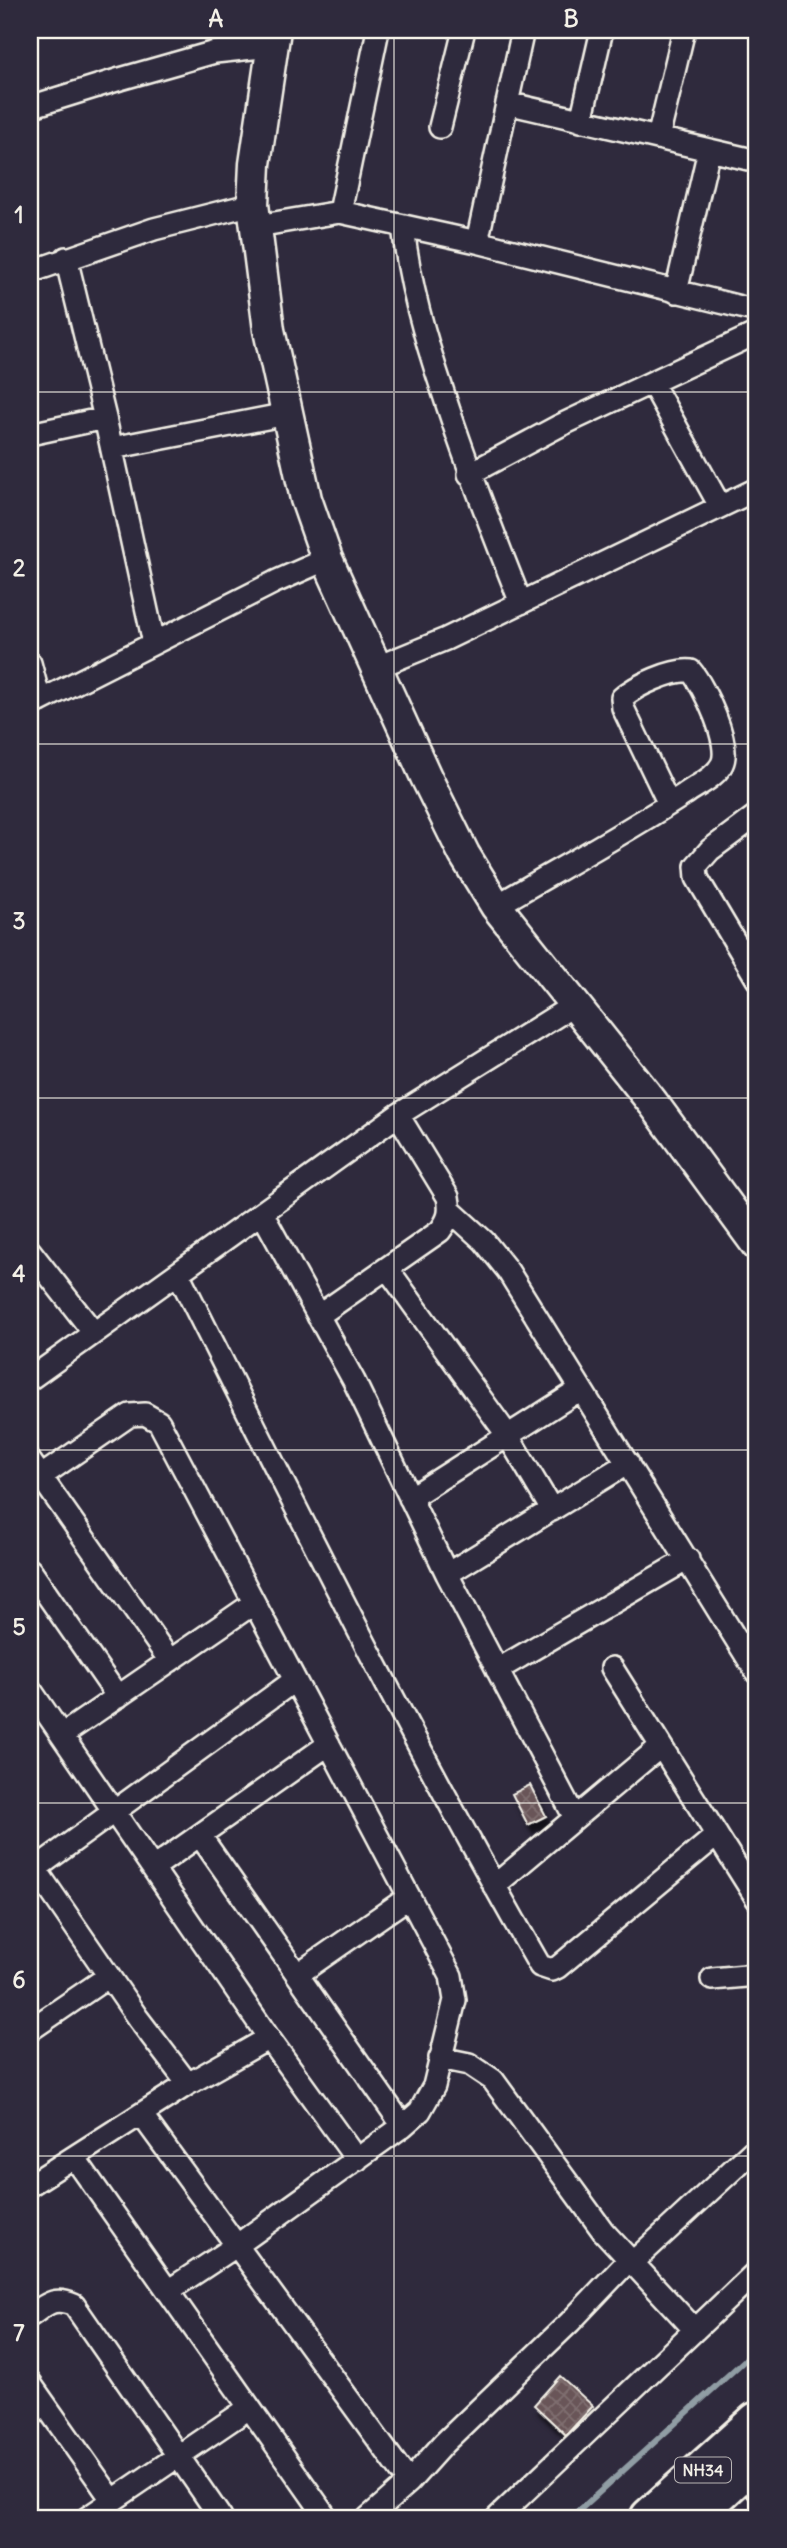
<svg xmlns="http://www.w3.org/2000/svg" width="787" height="2548" font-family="Delius,sans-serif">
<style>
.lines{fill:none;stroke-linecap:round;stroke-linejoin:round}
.stream{stroke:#909da4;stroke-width:6}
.building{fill:url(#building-cross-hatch);stroke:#f4f1e8;stroke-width:2;filter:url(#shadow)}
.lane-casing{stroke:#f4f1e8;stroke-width:16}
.street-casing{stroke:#f4f1e8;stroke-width:26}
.secondary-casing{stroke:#f4f1e8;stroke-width:35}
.highway-casing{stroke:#f4f1e8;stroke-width:44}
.lane{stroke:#2f2a3d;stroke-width:10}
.street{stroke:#2f2a3d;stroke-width:21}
.secondary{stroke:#2f2a3d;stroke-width:30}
.highway{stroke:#2f2a3d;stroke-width:38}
.grid{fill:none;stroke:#f4f1e8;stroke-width:2;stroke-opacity:0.55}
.labels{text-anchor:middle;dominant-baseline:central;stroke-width:5;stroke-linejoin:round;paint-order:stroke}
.shield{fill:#2f2a3d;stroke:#b9b5b5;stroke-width:2}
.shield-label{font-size:16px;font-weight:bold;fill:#f4f1e8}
.neatline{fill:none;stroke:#f4f1e8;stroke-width:2.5}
.grid-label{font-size:23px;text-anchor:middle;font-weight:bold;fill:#f4f1e8}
</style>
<defs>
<pattern id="building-cross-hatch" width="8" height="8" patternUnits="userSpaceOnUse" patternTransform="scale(1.75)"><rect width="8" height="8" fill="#695558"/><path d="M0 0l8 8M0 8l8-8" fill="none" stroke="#7f6e70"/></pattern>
<filter id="shadow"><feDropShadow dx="4.5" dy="8" stdDeviation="2" flood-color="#0009"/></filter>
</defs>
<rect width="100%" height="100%" fill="#2f2a3d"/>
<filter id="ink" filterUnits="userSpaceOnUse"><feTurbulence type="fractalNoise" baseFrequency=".0143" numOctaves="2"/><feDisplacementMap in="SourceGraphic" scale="14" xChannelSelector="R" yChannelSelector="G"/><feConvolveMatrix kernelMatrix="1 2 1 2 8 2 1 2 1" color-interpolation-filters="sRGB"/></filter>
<g filter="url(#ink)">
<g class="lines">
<path class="stream" d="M 571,2518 L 757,2349"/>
</g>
<path class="building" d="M 530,1785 L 546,1816 L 528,1825 L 512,1794 Z
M 560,2376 L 593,2406 L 566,2435 L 534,2405 Z"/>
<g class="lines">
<g class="lane-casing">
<path id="lane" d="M 743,2481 L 757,2497"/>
</g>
<g class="street-casing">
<path id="street" d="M 378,30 L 340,212 L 477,242 L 757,311
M 507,103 L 757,161
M 30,107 L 120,79 L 215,52 L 271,46
M 581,121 L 602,30
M 440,127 L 464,30
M 658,138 L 684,30
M 257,226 L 340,212
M 403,226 C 409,283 425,338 443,392 C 466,464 493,533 521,603
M 477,242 L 523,30
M 66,258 L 105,418 L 154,643
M 30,272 L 154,229 L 253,204
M 676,292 L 709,150
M 652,383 L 720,506
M 30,434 L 105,418
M 112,448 L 287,414
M 469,474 L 559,426 L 757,333
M 30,663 L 40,701
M 375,668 L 446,639 L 757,489
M 30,706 L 275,582 L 327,559
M 757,815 L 710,850 L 696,866 L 697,878 L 757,979
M 496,906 C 559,869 624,834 685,794 C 697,785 715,778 722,764 C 732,745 704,686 691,671 C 673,669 636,685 622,698 L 623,708 L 669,804
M 451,1211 L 484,1241 L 508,1271 L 757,1673
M 262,1213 L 354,1381 L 447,1574 L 575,1818 L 661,1746
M 30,1251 L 94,1333
M 387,1268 L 508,1436 L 552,1510
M 178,1273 C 295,1506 410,1740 540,1966 L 552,1970 L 558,1967 L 717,1835
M 318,1316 L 440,1231 C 449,1219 451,1212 448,1197 L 398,1115
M 30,1379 L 398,1115 L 574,1005
M 30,1461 L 170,1661
M 30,1484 L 130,1415 L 145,1414 L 159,1422 L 451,1976 L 455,2000 L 434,2086 L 420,2111 L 403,2126
M 410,1498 L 581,1389
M 30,1570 L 118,1697
M 447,1574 L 628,1463
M 612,1668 L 757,1899
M 497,1670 L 688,1559
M 30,1689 L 269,2038 L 357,2160
M 62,1735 L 254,1603
M 30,1861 L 137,2017 L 188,2084
M 153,1868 L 329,1744
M 35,1869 L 295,1680
M 494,1886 L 575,1818
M 298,1974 L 409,1897
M 712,1979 L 757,1975
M 30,2030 L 109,1976
M 440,2058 L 469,2064 L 493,2080 L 603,2231 L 695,2330
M 141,2114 L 409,2482
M 74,2157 L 327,2518
M 30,2185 L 188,2084 L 269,2038
M 632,2263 L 757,2147
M 168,2291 L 236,2246 L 403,2126 L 201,1837
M 30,2316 C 47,2304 54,2296 74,2305 L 221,2518
M 30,2383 L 113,2501
M 87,2518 L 249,2408
M 368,2518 L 409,2482 L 444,2443 L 570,2322 L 629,2260
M 497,2518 L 757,2271"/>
</g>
<g class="secondary-casing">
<path id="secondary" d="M 275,30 L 255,164 L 253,204 L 269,330 L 306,499 L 327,559 L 426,777 L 464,854 L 496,906 L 653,1103 L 757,1245"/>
</g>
<g class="highway-casing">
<path id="highway" d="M 650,2518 L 757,2422
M 691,2518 L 757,2457"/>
</g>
<use href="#lane" class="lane"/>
<use href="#street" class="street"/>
<use href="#secondary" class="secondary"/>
<use href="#highway" class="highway"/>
</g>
</g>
<path class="grid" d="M 394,30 L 394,2518M 30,392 L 757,392M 30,744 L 757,744M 30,1098 L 757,1098M 30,1450 L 757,1450M 30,1803 L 757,1803M 30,2156 L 757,2156"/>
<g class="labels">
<rect class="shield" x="675" y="2457.5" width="56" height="25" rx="5"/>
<g class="shield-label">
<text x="703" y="2470">NH34</text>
</g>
</g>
<rect width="787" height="2548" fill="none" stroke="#2f2a3d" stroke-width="77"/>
<rect x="38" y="38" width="710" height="2472" class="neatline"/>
<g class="grid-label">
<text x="216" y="27">A</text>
<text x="571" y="27">B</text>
<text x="19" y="223">1</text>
<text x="19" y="576">2</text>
<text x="19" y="929">3</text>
<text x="19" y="1282">4</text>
<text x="19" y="1635">5</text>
<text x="19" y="1988">6</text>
<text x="19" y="2341">7</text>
</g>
</svg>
